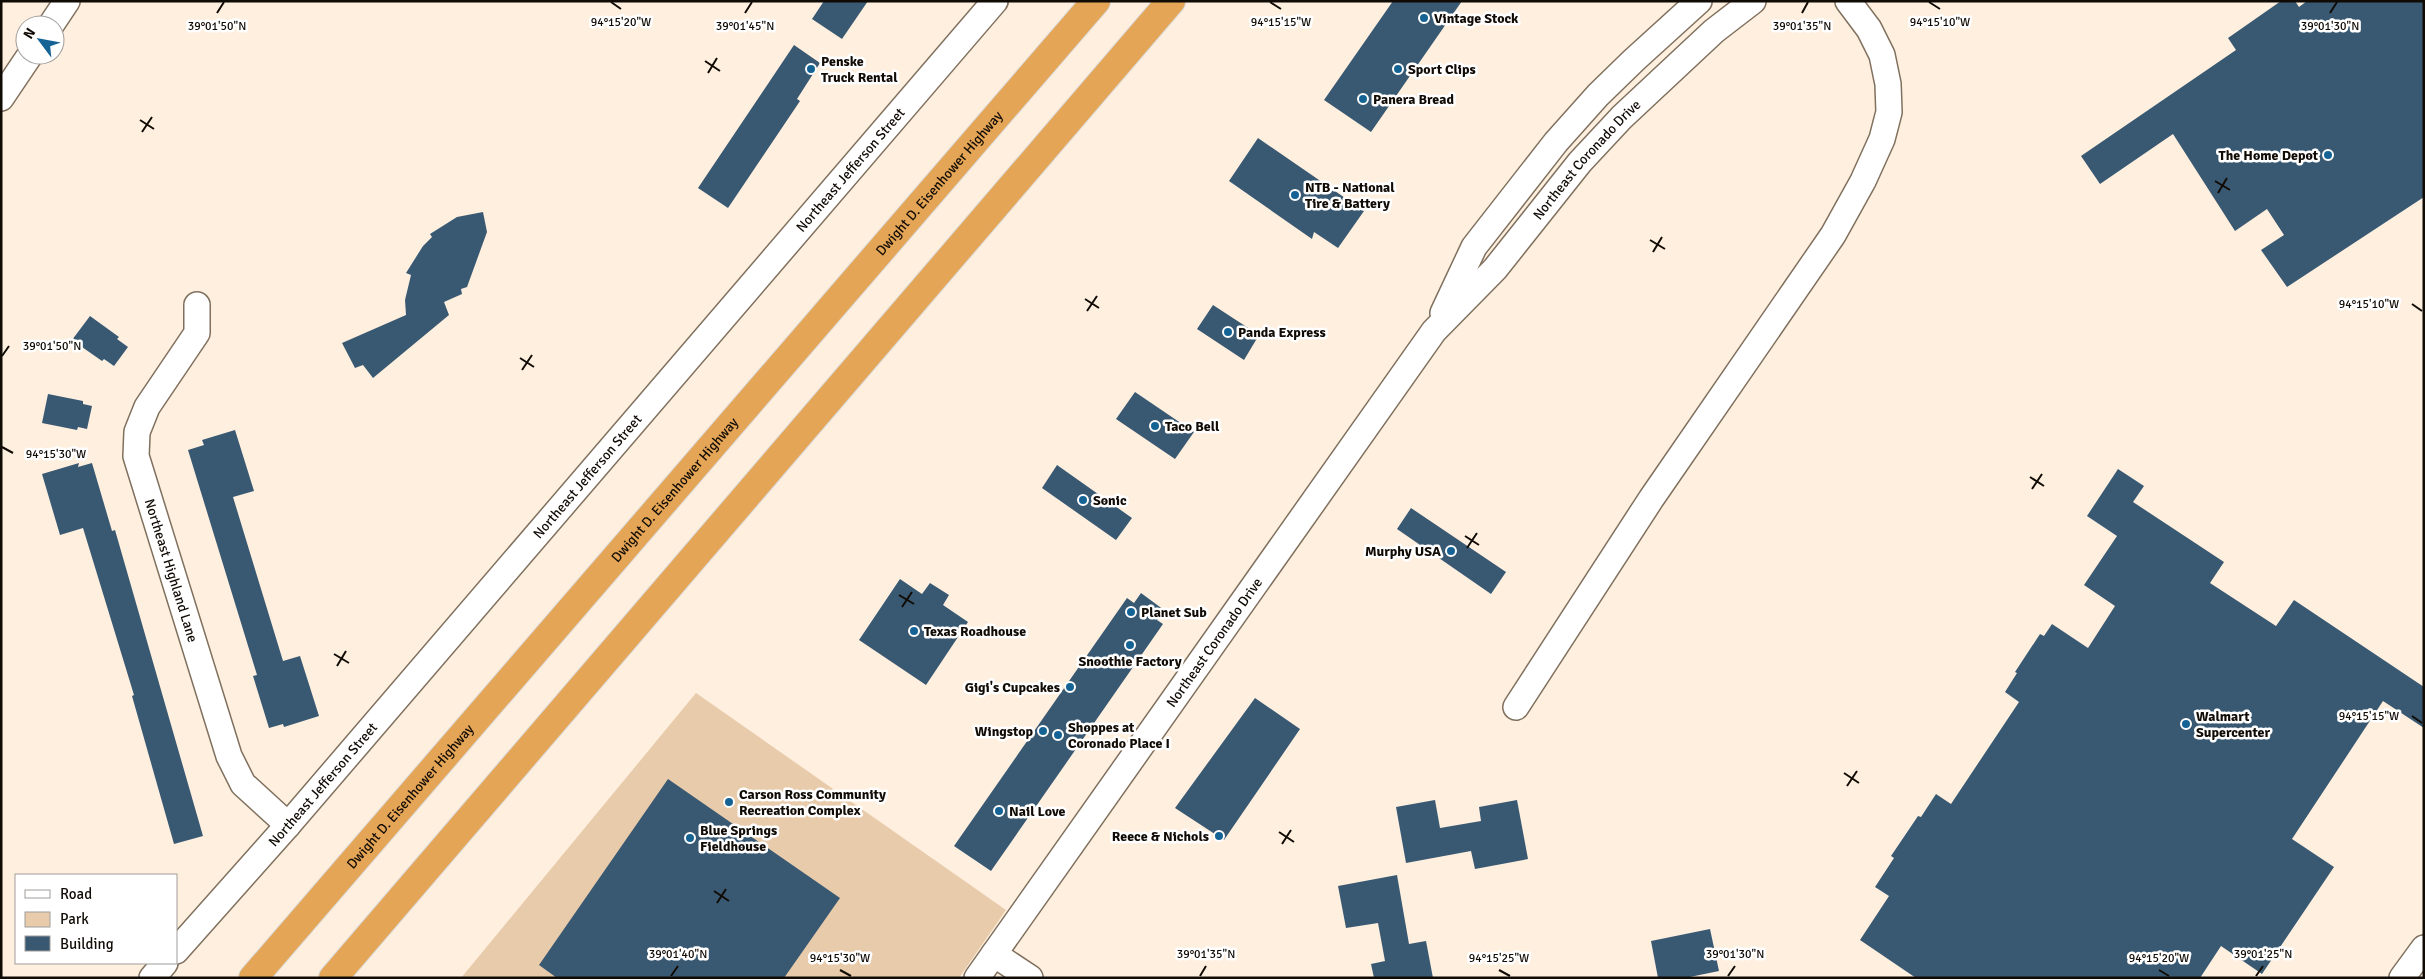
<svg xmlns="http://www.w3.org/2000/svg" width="2425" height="979" font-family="Signika,sans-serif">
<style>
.green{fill:#e8cbab}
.building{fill:#395973}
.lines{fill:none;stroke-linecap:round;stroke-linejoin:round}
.minor-casing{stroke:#80705e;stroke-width:28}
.highway-casing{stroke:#d9d8d7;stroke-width:30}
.minor{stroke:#fff;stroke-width:25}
.highway{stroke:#e4a556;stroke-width:28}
.ticks{fill:none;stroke:#110b05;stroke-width:2}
.poi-dot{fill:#156295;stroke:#fff;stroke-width:2}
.labels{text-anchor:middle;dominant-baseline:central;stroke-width:5;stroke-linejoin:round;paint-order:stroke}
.poi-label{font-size:14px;font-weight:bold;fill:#110b05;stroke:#fff;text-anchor:start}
.street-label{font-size:14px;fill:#110b05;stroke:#fff}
.ticks-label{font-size:12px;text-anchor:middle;fill:#110b05;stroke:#fff;stroke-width:5;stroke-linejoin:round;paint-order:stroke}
</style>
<rect width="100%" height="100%" fill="#feefdf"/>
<path class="green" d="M 696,693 L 1006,910 L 959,978 L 461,978 Z"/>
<path class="building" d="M 824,1 L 868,1 L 842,39 L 812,19 Z
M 1393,1 L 1462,1 L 1371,132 L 1324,100 Z
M 2281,1 L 2295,1 L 2299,7 L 2307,1 L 2424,1 L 2424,197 L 2287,287 L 2261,250 L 2284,235 L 2267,209 L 2235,231 L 2173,134 L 2100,184 L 2081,156 L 2236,50 L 2228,38 Z
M 794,45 L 820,63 L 797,99 L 800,101 L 728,208 L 698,188 Z
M 1258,138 L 1364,211 L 1338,248 L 1314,232 L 1312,239 L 1229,181 Z
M 483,212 L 487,232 L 467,287 L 461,289 L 462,294 L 444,302 L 449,315 L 373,378 L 363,365 L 355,368 L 342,343 L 406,315 L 405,300 L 411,275 L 406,273 L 423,246 L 432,237 L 430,234 L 457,217 Z
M 1213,305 L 1259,335 L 1244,360 L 1197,329 Z
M 90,316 L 119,337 L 117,339 L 128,347 L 114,366 L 104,359 L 102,361 L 72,340 Z
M 1135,392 L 1194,432 L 1175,459 L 1116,419 Z
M 48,394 L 83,401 L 83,404 L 92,406 L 87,429 L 78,427 L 77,430 L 42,423 Z
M 235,430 L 254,491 L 233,497 L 283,661 L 300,656 L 319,716 L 284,727 L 283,724 L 269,728 L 253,676 L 257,675 L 188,450 L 204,445 L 202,440 Z
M 79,463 L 78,467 L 92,463 L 112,531 L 115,530 L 203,836 L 174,844 L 132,696 L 134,695 L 83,528 L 60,535 L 42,474 Z
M 1057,465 L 1132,518 L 1116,540 L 1042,488 Z
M 2118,469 L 2144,486 L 2133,502 L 2224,562 L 2210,583 L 2276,626 L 2294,600 L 2424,687 L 2424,728 L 2383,701 L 2292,839 L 2334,867 L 2262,974 L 2221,946 L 2200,978 L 1916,978 L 1860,940 L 1889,896 L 1875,887 L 1894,858 L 1891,856 L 1918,816 L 1921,817 L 1936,794 L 1951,804 L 2019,702 L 2005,692 L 2017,673 L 2015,672 L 2040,634 L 2044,636 L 2052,624 L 2088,648 L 2115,606 L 2084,585 L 2117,536 L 2087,516 Z
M 1411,508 L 1506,572 L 1491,594 L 1397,529 Z
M 900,579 L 922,594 L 930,583 L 949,595 L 943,605 L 968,622 L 926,685 L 859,640 Z
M 1141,593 L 1164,610 L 1157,620 L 1163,624 L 991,871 L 954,846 L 1127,598 L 1134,603 Z
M 1255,698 L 1300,729 L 1224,840 L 1175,808 Z
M 668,779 L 840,898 L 784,978 L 557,978 L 539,965 Z
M 1435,800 L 1440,828 L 1481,821 L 1479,807 L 1517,800 L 1528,859 L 1475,869 L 1471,851 L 1406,863 L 1396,807 Z
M 1397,875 L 1409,944 L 1426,941 L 1433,978 L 1374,978 L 1371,964 L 1385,961 L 1378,923 L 1346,928 L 1338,886 Z
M 1710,929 L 1719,971 L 1685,978 L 1658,978 L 1651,941 Z"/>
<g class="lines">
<g class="minor-casing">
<g id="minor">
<path d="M 51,25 L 67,1"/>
<path d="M 1,98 L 30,55"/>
<path id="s1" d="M 197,305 L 197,333 L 147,407 L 137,432 L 136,456 L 229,756 L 243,784 L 288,825"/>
<path d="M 1443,313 L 1474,247 L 1556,142 L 1598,95 L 1634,60 L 1699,1"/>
<path d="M 1516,707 L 1651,499 L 1833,235 L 1863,181 L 1882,139 L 1889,112 L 1888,84 L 1882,55 L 1869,29 L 1848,1"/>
<path id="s2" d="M 176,951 L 288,825 L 995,1"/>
<path d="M 994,954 L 1030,978"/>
<path d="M 152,978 L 165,963"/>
<path id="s3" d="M 977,978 L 1434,331 L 1495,269 L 1580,162 L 1622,117 L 1714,31 L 1753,1"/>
<path d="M 2402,978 L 2424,948"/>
</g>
</g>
<g class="highway-casing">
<g id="highway">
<path id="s4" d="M 253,978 L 1096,1"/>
<path d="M 333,978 L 1171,1"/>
</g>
</g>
<use href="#minor" class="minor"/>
<use href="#highway" class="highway"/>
</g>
<path class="ticks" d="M 611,2 L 621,9M 1270,2 L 1281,9M 1929,2 L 1940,9M 217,13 L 224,2M 745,13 L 752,2M 1802,13 L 1808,2M 2330,13 L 2337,2M 705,61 L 720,71M 708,73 L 717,58M 140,120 L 154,129M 142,132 L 152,117M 2215,181 L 2230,190M 2218,193 L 2227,178M 1650,240 L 1665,249M 1653,252 L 1662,237M 1085,299 L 1099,308M 2412,304 L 2422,311M 1087,311 L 1097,296M 2,356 L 9,346M 520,358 L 534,367M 522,370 L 532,355M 2,447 L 13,453M 2030,477 L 2044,486M 2032,489 L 2042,474M 1465,536 L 1479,545M 1467,548 L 1477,533M 899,595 L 914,604M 902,607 L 912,592M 334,654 L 349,663M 337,666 L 346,651M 2412,716 L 2422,723M 1844,773 L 1859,783M 1847,786 L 1857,771M 1279,832 L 1294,842M 1282,844 L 1291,830M 714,891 L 729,901M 717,903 L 726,889M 840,970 L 851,976M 1499,970 L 1510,976M 2159,970 L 2169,976M 671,976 L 678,966M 1200,976 L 1206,966M 1728,976 L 1735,966M 2256,976 L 2263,966"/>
<g class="poi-dot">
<circle cx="1424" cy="18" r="5"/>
<circle cx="811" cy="69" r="5"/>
<circle cx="1398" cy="69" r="5"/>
<circle cx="1363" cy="99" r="5"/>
<circle cx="2328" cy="155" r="5"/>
<circle cx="1295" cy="195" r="5"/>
<circle cx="1228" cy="332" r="5"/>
<circle cx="1155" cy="426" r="5"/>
<circle cx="1083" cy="500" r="5"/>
<circle cx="1451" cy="551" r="5"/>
<circle cx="1131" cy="612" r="5"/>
<circle cx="914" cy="631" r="5"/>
<circle cx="1130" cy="645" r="5"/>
<circle cx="1070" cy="687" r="5"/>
<circle cx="2186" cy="724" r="5"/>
<circle cx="1043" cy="731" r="5"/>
<circle cx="1058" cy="735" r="5"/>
<circle cx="729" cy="802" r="5"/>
<circle cx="999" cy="811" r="5"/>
<circle cx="1219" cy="836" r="5"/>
<circle cx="690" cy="838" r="5"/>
</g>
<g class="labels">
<g class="poi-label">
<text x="1434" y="18">Vintage Stock</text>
<text x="821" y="61">Penske<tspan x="821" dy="16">Truck Rental</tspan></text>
<text x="1408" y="69">Sport Clips</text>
<text x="1373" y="99">Panera Bread</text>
<text x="2318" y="155" text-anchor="end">The Home Depot</text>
<text x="1305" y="187">NTB - National<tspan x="1305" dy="16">Tire &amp; Battery</tspan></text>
<text x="1238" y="332">Panda Express</text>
<text x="1165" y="426">Taco Bell</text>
<text x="1093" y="500">Sonic</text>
<text x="1441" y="551" text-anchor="end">Murphy USA</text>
<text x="1141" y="612">Planet Sub</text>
<text x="924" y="631">Texas Roadhouse</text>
<text x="1130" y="661" text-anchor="middle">Snoothie Factory</text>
<text x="1060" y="687" text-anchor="end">Gigi's Cupcakes</text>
<text x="2196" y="716">Walmart<tspan x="2196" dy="16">Supercenter</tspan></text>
<text x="1068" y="727">Shoppes at<tspan x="1068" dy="16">Coronado Place I</tspan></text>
<text x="1033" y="731" text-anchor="end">Wingstop</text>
<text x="739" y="794">Carson Ross Community<tspan x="739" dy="16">Recreation Complex</tspan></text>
<text x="1009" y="811">Nail Love</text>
<text x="700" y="830">Blue Springs<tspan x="700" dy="16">Fieldhouse</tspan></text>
<text x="1209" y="836" text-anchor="end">Reece &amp; Nichols</text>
</g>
<g class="street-label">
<text stroke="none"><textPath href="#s3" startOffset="1022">Northeast Coronado Drive</textPath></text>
<text stroke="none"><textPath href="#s2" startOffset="1032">Northeast Jefferson Street</textPath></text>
<text stroke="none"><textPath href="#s4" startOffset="1050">Dwight D. Eisenhower Highway</textPath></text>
<text stroke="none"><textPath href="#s2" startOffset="628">Northeast Jefferson Street</textPath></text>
<text stroke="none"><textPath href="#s4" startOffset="645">Dwight D. Eisenhower Highway</textPath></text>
<text stroke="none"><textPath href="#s1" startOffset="288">Northeast Highland Lane</textPath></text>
<text stroke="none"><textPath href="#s3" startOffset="411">Northeast Coronado Drive</textPath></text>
<text stroke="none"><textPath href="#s2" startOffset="222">Northeast Jefferson Street</textPath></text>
<text stroke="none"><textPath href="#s4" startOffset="240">Dwight D. Eisenhower Highway</textPath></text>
</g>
</g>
<g class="ticks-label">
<text x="621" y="26">94°15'20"W</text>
<text x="1281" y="26">94°15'15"W</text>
<text x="1940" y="26">94°15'10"W</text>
<text x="217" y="30">39°01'50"N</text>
<text x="745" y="30">39°01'45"N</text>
<text x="1802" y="30">39°01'35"N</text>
<text x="2330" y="30">39°01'30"N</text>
<text x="2369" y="308">94°15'10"W</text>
<text x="52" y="350">39°01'50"N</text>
<text x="56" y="458">94°15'30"W</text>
<text x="2369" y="720">94°15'15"W</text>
<text x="678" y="958">39°01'40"N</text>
<text x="1206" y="958">39°01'35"N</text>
<text x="1735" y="958">39°01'30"N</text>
<text x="2263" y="958">39°01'25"N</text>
<text x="840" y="962">94°15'30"W</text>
<text x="1499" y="962">94°15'25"W</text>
<text x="2159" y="962">94°15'20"W</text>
</g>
<rect width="2425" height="979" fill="none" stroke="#110b05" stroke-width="5"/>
<rect x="15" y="874" width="162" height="90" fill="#ffffff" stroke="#a09d9b"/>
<rect x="25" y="890" width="25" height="8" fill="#ffffff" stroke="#a09d9b"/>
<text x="60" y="899" font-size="15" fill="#110b05">Road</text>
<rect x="25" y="912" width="25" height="15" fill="#e8cbab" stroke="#a09d9b"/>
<text x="60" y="924" font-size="15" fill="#110b05">Park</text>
<rect x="25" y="936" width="25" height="15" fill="#395973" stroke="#a09d9b"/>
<text x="60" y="949" font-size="15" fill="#110b05">Building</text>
<g transform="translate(40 40) rotate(302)"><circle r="24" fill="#ffffff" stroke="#a09d9b"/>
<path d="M0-4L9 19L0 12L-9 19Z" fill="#156295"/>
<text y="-8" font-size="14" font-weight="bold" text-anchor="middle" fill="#110b05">N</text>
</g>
</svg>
